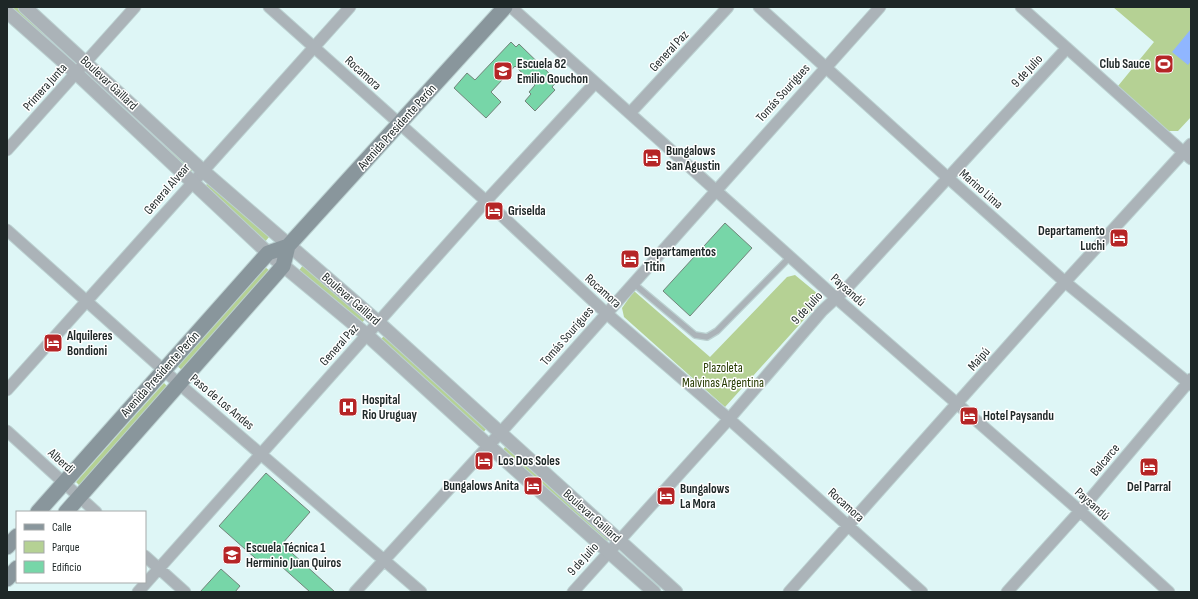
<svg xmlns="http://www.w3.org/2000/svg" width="1198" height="599" font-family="'Sofia Sans Condensed',sans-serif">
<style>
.green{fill:#b5d194}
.water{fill:#90b6ff}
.building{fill:#77d6a8;stroke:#72847a}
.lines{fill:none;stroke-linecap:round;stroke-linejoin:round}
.service-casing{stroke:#bbd1d1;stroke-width:8}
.minor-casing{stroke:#bbd1d1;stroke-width:13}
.tertiary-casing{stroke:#bbd1d1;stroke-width:15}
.secondary-casing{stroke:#bbd1d1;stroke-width:17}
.service{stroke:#abb3b8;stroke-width:5.5}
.minor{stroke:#abb3b8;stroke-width:11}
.tertiary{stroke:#abb3b8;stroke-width:13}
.secondary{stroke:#89969c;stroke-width:15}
.labels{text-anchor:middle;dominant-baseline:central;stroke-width:3;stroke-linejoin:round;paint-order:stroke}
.street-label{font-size:13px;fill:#1e2727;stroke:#fff}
.poi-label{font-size:13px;font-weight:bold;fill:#1e2727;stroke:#fff;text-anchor:start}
.park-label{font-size:13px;fill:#263a00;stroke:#fff}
</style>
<rect width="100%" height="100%" fill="#def6f6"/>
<path class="green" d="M 7,7 L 20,7 L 77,58 L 72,64 Z
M 1113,7 L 1191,7 L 1191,117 L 1178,131 L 1167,131 L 1118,86 L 1154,42 Z
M 92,75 L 195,168 L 189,174 L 86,81 Z
M 208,183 L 269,237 L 264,243 L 202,189 Z
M 303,265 L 366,318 L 360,325 L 298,272 Z
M 265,267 L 270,271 L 182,370 L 177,366 Z
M 795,275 L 818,294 L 819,303 L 725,407 L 624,317 L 622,308 L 634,291 L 710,357 L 787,277 Z
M 384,336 L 487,428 L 482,434 L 378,342 Z
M 164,383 L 168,387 L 80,486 L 76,482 Z
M 506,446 L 610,538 L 604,544 L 501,452 Z"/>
<path class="water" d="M 1191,29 L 1191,61 L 1188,65 L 1172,52 Z"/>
<path class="building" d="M 511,42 L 516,47 L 519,44 L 557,81 L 552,87 L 555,90 L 535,111 L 525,101 L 531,94 L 529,92 L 535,85 L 515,66 L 491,92 L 501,102 L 486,118 L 454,88 L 467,73 L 475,80 Z
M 725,223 L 752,248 L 690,316 L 663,291 Z
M 266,473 L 310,512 L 282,544 L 335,592 L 310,592 L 271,557 L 263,565 L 219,526 Z
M 221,569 L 240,586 L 235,592 L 200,592 Z"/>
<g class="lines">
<g class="service-casing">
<path id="service" d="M 633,283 L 695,335 L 707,337 L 717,331 L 790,257"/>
</g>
<g class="minor-casing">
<path id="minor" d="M 269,7 L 486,201 L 606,313 L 729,419 L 922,592
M 511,7 L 836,298 L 1080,511 L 1169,592
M 759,7 L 947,177 L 1065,282 L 1191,385
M 1021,7 L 1191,159
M 630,113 L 728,7
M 7,150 L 135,7
M 7,230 L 178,383 L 421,592
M 7,390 L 350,7
M 7,431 L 96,512
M 145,556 L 185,592
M 138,592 L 486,201 L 595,83
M 355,592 L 501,432 L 880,7
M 573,592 L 729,419 L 822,311 L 847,288 L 1067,48
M 789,592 L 1065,282 L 1191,144
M 1007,592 L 1080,511 L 1191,379"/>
</g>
<g class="tertiary-casing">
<path id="tertiary" d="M 25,7 L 202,170 L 378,322 L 676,592
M 7,12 L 76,73 L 268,253 L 367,335 L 488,445 L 654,592"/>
</g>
<g class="secondary-casing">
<path id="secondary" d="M 38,512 L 268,253 L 288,246
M 66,512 L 283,266 L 288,246 L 505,7
M 7,547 L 17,536
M 7,579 L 17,568"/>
</g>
<use href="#service" class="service"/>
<use href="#minor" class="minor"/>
<use href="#tertiary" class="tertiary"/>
<use href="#secondary" class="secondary"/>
</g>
<defs>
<g id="stadium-square" transform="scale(1)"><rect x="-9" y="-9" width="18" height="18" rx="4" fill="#b52526" stroke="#fff"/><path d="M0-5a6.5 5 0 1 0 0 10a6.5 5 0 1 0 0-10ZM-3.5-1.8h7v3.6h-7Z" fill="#fff"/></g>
<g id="school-square" transform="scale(1)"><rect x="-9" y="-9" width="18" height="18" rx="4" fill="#b52526" stroke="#fff"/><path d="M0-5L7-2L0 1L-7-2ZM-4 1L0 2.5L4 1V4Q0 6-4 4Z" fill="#fff"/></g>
<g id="hotel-square" transform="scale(1)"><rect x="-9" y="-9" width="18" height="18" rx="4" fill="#b52526" stroke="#fff"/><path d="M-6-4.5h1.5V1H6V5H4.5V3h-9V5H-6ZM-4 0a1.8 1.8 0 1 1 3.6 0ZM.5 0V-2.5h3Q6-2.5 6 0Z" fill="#fff"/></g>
<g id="hospital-square" transform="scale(1)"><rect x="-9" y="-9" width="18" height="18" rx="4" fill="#b52526" stroke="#fff"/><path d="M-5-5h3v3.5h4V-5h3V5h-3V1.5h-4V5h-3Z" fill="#fff"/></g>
</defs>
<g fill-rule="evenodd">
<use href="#stadium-square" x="1164" y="64"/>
<use href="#school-square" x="503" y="71"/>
<use href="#hotel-square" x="652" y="158"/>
<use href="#hotel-square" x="494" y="211"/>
<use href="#hotel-square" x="1119" y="238"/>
<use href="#hotel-square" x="630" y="259"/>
<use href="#hotel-square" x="53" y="343"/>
<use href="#hospital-square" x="348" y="407"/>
<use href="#hotel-square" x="969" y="416"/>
<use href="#hotel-square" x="484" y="461"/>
<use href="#hotel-square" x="1149" y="467"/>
<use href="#hotel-square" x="533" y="486"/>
<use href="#hotel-square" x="666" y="496"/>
<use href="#school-square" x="232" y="555"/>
</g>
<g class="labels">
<g class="street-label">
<text transform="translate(669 51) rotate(-47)">General Paz</text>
<text transform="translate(1027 71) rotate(-47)">9 de Julio</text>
<text transform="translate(363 73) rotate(42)">Rocamora</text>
<text transform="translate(109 83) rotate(43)">Boulevar Gaillard</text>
<text transform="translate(45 87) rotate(-48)">Primera Junta</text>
<text transform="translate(783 93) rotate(-48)">Tomás Sourigues</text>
<text transform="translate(397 127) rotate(-48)">Avenida Presidente Perón</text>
<text transform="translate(167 189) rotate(-49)">General Alvear</text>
<text transform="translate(981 189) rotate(41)">Marino Lima</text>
<text transform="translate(848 290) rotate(42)">Paysandú</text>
<text transform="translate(603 291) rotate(42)">Rocamora</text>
<text transform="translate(351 299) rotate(41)">Boulevar Gaillard</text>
<text transform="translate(807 308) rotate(-47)">9 de Julio</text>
<text transform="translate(567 336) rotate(-49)">Tomás Sourigues</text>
<text transform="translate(339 345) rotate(-48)">General Paz</text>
<text transform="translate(979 359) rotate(-49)">Maipú</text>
<text transform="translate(160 374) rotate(-48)">Avenida Presidente Perón</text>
<text transform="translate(222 402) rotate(40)">Paso de Los Andes</text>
<text transform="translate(1105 460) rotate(-50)">Balcarce</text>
<text transform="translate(61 461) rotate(42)">Alberdi</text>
<text transform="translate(1092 504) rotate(42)">Paysandú</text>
<text transform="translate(846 505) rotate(42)">Rocamora</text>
<text transform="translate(592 516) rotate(42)">Boulevar Gaillard</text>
<text transform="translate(583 559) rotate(-48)">9 de Julio</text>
</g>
<g class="poi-label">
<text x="517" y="64">Escuela 82<tspan x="517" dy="15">Emilio Gouchon</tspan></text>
<text x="1150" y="64" text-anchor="end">Club Sauce</text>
<text x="666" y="151">Bungalows<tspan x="666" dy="15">San Agustin</tspan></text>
<text x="508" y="211">Griselda</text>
<text x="1105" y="231" text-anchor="end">Departamento<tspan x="1105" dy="15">Luchi</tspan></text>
<text x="644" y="252">Departamentos<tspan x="644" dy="15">Titin</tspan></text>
<text x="67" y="336">Alquileres<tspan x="67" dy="15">Bondioni</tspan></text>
<text x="362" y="400">Hospital<tspan x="362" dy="15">Rio Uruguay</tspan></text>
<text x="983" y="416">Hotel Paysandu</text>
<text x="498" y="461">Los Dos Soles</text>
<text x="519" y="486" text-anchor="end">Bungalows Anita</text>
<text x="1149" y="487" text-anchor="middle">Del Parral</text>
<text x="680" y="489">Bungalows<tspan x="680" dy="15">La Mora</tspan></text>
<text x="246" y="548">Escuela Técnica 1<tspan x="246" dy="15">Herminio Juan Quiros</tspan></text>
</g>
<g class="park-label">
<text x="723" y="368">Plazoleta<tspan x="723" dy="15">Malvinas Argentina</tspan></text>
</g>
</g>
<rect width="1198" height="599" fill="none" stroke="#1e2727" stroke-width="16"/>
<rect x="16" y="511" width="130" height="72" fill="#ffffff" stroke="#a5a9a9"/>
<rect x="24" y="524" width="20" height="6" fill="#89969c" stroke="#a5a9a9"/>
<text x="52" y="531" font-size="12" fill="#1e2727">Calle</text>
<rect x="24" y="541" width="20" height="12" fill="#b5d194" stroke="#a5a9a9"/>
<text x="52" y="551" font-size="12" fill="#1e2727">Parque</text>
<rect x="24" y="561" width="20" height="12" fill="#77d6a8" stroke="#a5a9a9"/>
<text x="52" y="571" font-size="12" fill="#1e2727">Edificio</text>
</svg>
